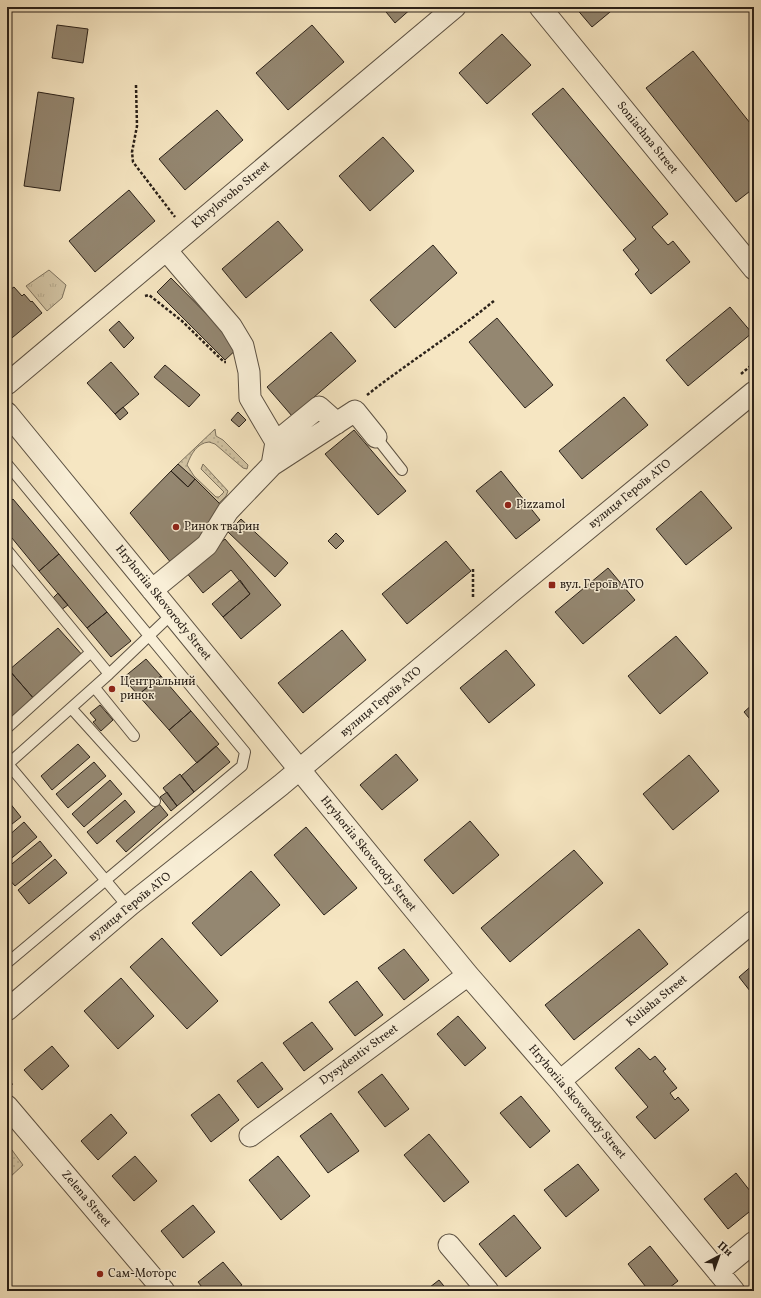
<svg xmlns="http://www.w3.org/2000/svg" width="761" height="1298" font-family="Vollkorn,serif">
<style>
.grass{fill:url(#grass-dots);stroke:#7e735f}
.park{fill:url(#park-tufts);stroke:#7e735f}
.building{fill:#948771;stroke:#2a2119}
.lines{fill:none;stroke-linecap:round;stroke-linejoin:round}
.service-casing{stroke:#5d5243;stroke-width:12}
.minor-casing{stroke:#5d5243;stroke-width:23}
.path{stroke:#2a2119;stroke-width:2.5;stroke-dasharray:3 2;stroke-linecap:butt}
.service{stroke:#f9efd7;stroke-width:10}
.minor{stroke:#f9efd7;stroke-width:21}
.poi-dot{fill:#8f2418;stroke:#f9efd7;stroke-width:1.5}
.labels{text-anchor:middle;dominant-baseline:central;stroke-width:3;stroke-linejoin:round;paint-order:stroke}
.street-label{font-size:12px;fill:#2a2119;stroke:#f9efd7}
.poi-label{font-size:12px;fill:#2a2119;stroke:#f9efd7;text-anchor:start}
</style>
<defs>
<pattern id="grass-dots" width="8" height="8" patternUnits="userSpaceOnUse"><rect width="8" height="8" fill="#d3c5a5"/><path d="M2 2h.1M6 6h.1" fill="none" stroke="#b5a98d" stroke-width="1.8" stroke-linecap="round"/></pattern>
<pattern id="park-tufts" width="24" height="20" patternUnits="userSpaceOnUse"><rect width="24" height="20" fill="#d3c5a5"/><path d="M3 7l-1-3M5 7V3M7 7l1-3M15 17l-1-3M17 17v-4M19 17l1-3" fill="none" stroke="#b5a98d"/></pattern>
</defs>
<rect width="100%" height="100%" fill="#f6e6c2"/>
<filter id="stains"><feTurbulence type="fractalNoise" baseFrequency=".005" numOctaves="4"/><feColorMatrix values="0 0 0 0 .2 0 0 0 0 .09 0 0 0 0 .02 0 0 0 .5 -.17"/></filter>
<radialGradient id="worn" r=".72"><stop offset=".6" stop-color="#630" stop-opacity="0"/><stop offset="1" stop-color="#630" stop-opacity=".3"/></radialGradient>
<path class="grass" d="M 215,429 L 216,436 L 223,440 L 248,465 L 247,469 L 243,468 L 215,444 L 209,442 C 197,443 191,454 187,465 L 194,476 L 216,497 L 219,497 L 224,492 L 201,469 L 203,464 L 228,491 L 226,496 L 219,503 L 178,464 Z
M 9,1146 L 23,1165 L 9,1178 L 7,1176 L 7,1148 Z"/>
<path class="park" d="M 49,270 L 66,285 L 62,298 L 47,311 L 26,286 Z"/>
<path class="building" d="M 382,7 L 413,7 L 395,23 Z
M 575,7 L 616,7 L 592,27 Z
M 57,25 L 88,29 L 83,63 L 52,58 Z
M 312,25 L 344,62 L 288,110 L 256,73 Z
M 502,34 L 531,65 L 487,104 L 459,73 Z
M 693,51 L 754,128 L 754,188 L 736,202 L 646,88 Z
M 563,88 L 668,214 L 652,227 L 668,245 L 673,241 L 690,262 L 651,294 L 635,274 L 639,270 L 623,250 L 636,239 L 532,114 Z
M 38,92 L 74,98 L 60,191 L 24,186 Z
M 217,110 L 243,140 L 185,190 L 159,159 Z
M 383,137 L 414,171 L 370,211 L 339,176 Z
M 129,190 L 155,221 L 95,272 L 69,241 Z
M 278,221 L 303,250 L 246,298 L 222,269 Z
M 433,245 L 457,273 L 395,328 L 370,300 Z
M 171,278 L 239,347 L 225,360 L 157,292 Z
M 7,284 L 11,289 L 14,287 L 22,296 L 24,294 L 31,302 L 32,301 L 42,313 L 7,342 Z
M 730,307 L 752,333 L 688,386 L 666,360 Z
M 497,318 L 553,385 L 525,408 L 469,342 Z
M 119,321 L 134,338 L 124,348 L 109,330 Z
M 331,332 L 356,361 L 292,416 L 267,387 Z
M 111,362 L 139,394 L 115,414 L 87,383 Z
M 165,365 L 200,395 L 189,407 L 154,377 Z
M 624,397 L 648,425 L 582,479 L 559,451 Z
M 123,407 L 128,413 L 120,420 L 115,414 Z
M 238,412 L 246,420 L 239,427 L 231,420 Z
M 354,430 L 406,491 L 378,515 L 325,454 Z
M 178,464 L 195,479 L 188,487 L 171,471 Z
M 171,471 L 188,487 L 195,479 L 219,503 L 222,508 L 202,541 L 172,564 L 130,513 Z
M 501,471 L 540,520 L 516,539 L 476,491 Z
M 701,491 L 732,528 L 686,565 L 656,529 Z
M 13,499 L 59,554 L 39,571 L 7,532 L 7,504 Z
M 241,519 L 288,563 L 275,577 L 228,532 Z
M 336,533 L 344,541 L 336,549 L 328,541 Z
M 225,539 L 281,605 L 241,639 L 223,617 L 250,594 L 231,570 L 203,593 L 186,572 Z
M 446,541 L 471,571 L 407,624 L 382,594 Z
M 59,554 L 107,612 L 87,628 L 39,571 Z
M 608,568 L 635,600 L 583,644 L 555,612 Z
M 240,580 L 250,594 L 223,617 L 212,604 Z
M 58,593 L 68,605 L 61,610 L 52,599 Z
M 107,612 L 131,641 L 111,657 L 87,628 Z
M 58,628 L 84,657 L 35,700 L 9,670 Z
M 342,630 L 366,660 L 303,713 L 278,683 Z
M 676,636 L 708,673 L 660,714 L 628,676 Z
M 506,650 L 535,685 L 489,723 L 460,688 Z
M 146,659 L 161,676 L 138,695 L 123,678 Z
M 9,670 L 35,700 L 14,718 L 7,710 L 7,672 Z
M 161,676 L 191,711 L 169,730 L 138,695 Z
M 754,703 L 754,724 L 744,712 Z
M 100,705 L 113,720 L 101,731 L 93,722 L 96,720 L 90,713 Z
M 191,711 L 219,744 L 197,763 L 169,730 Z
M 78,744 L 90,757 L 52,790 L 41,776 Z
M 216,746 L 230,762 L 194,792 L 181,776 Z
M 396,754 L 418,780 L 382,810 L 360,785 Z
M 689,755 L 719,791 L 673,830 L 643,794 Z
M 94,762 L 106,776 L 68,808 L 56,794 Z
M 180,774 L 194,792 L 177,806 L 163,788 Z
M 110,780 L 122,794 L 84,827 L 72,814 Z
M 167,792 L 177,806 L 171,811 L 160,797 Z
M 125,800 L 135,812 L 97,844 L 87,832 Z
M 9,802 L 21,817 L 7,828 L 7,803 Z
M 159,804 L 168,815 L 126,852 L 116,841 Z
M 470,821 L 499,855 L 453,894 L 424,860 Z
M 24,822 L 37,837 L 7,862 L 7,837 Z
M 306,827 L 357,888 L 324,915 L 274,855 Z
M 40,841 L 52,856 L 15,886 L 7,877 L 7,868 Z
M 574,850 L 603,883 L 510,962 L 481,928 Z
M 55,859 L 67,873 L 29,904 L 18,890 Z
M 251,871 L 280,905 L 221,956 L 192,923 Z
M 639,929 L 668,964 L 574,1040 L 545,1005 Z
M 162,938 L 218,1001 L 187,1029 L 130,967 Z
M 404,949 L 429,980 L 404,1000 L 378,968 Z
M 754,964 L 754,996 L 739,977 Z
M 121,978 L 154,1016 L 118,1049 L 84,1011 Z
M 357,981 L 383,1015 L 355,1036 L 329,1002 Z
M 458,1016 L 486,1048 L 465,1066 L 437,1034 Z
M 312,1022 L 333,1049 L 304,1071 L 283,1043 Z
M 52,1046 L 69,1066 L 42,1090 L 24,1070 Z
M 639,1048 L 650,1060 L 655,1056 L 666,1069 L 663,1071 L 677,1088 L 670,1093 L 675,1100 L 678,1097 L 689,1110 L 655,1139 L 636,1117 L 648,1107 L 615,1068 Z
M 262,1062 L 283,1089 L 258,1108 L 237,1081 Z
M 382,1074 L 409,1109 L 385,1127 L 358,1092 Z
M 219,1094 L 239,1120 L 211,1142 L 191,1115 Z
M 521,1096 L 550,1131 L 530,1148 L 500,1113 Z
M 331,1113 L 359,1151 L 328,1173 L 300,1136 Z
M 111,1114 L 127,1133 L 98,1160 L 81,1141 Z
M 429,1134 L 469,1182 L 444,1202 L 404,1155 Z
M 135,1156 L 157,1181 L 134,1201 L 112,1176 Z
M 278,1156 L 310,1196 L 281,1220 L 249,1180 Z
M 578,1164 L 599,1190 L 566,1217 L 544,1190 Z
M 736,1173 L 754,1196 L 754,1208 L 728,1229 L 704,1199 Z
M 193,1205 L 215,1232 L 183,1258 L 161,1231 Z
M 514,1215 L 541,1248 L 506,1277 L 479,1244 Z
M 650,1246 L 678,1281 L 665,1291 L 649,1291 L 628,1264 Z
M 223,1262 L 242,1285 L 234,1291 L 205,1291 L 198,1282 Z
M 439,1280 L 448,1291 L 425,1291 Z"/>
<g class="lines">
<g class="service-casing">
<path id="service" d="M 376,437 L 402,470
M 7,464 L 245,752 L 242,766 L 7,963
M 7,550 L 109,674
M 95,688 L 134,736
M 71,708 L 155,801
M 7,728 L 91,652
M 8,764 L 128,907
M 7,765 L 109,674 L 172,614"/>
</g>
<g class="minor-casing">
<path id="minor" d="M 540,7 L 754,269
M 166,250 L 231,326 L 243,346 L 249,372 L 250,398 L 276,442 L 272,465
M 7,384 L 455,7
M 7,413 L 468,975 L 560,1081 L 734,1291
M 274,455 L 276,442 L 319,407 L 337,423
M 152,590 L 207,545 L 228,511 L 272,465 L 355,411 L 376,437
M 7,1010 L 130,905 L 281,785 L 510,593 L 754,392
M 560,1081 L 754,921
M 7,1106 L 164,1291
M 250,1136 L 468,975
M 449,1245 L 488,1291
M 718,1272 L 754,1242"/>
</g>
<path class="path" d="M 136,85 L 137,126 L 132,152 L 133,162 L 175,217
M 145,296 L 149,295 L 182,321 L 224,362 L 226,362
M 741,374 L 754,363
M 367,395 C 409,362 454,334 495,300
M 473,597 L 473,569
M 7,1079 L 12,1085"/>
<use href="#service" class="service"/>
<use href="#minor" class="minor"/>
</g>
<g class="poi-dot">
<circle cx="508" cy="505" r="4"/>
<circle cx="176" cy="527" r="4"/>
<rect x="548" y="581" width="8" height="8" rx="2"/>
<circle cx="112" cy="689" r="4"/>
<circle cx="100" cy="1274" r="4"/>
</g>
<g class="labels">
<g class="street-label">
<text transform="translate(647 138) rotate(51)">Soniachna Street</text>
<text transform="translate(231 195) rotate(-40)">Khvylovoho Street</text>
<text transform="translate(630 494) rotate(-39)">вулиця Героїв АТО</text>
<text transform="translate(163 603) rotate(51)">Hryhoriia Skovorody Street</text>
<text transform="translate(381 702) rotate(-40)">вулиця Героїв АТО</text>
<text transform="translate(368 854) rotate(51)">Hryhoriia Skovorody Street</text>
<text transform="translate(130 907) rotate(-39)">вулиця Героїв АТО</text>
<text transform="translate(657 1001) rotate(-39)">Kulisha Street</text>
<text transform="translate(359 1055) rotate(-36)">Dysydentiv Street</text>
<text transform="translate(577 1102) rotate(50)">Hryhoriia Skovorody Street</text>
<text transform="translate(86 1199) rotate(50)">Zelena Street</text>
</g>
<g class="poi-label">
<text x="516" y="505">Pizzamol</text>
<text x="184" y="527">Ринок тварин</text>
<text x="560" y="585">вул. Героїв АТО</text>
<text x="120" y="682">Центральний<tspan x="120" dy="14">ринок</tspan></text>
<text x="108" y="1274">Сам-Моторс</text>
</g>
</g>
<rect width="761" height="1298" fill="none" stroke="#f6e6c2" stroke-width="24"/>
<rect x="8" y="8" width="745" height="1282" fill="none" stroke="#2a2119" stroke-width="2"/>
<rect x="12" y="12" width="737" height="1274" fill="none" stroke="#2a2119"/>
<g transform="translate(719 1256) rotate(41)" stroke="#f9efd7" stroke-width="3" paint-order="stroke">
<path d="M0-3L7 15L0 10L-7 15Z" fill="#2a2119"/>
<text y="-6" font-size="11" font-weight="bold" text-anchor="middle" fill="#2a2119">Пн</text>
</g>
<rect width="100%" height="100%" filter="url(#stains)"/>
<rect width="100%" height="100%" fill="url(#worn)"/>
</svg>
